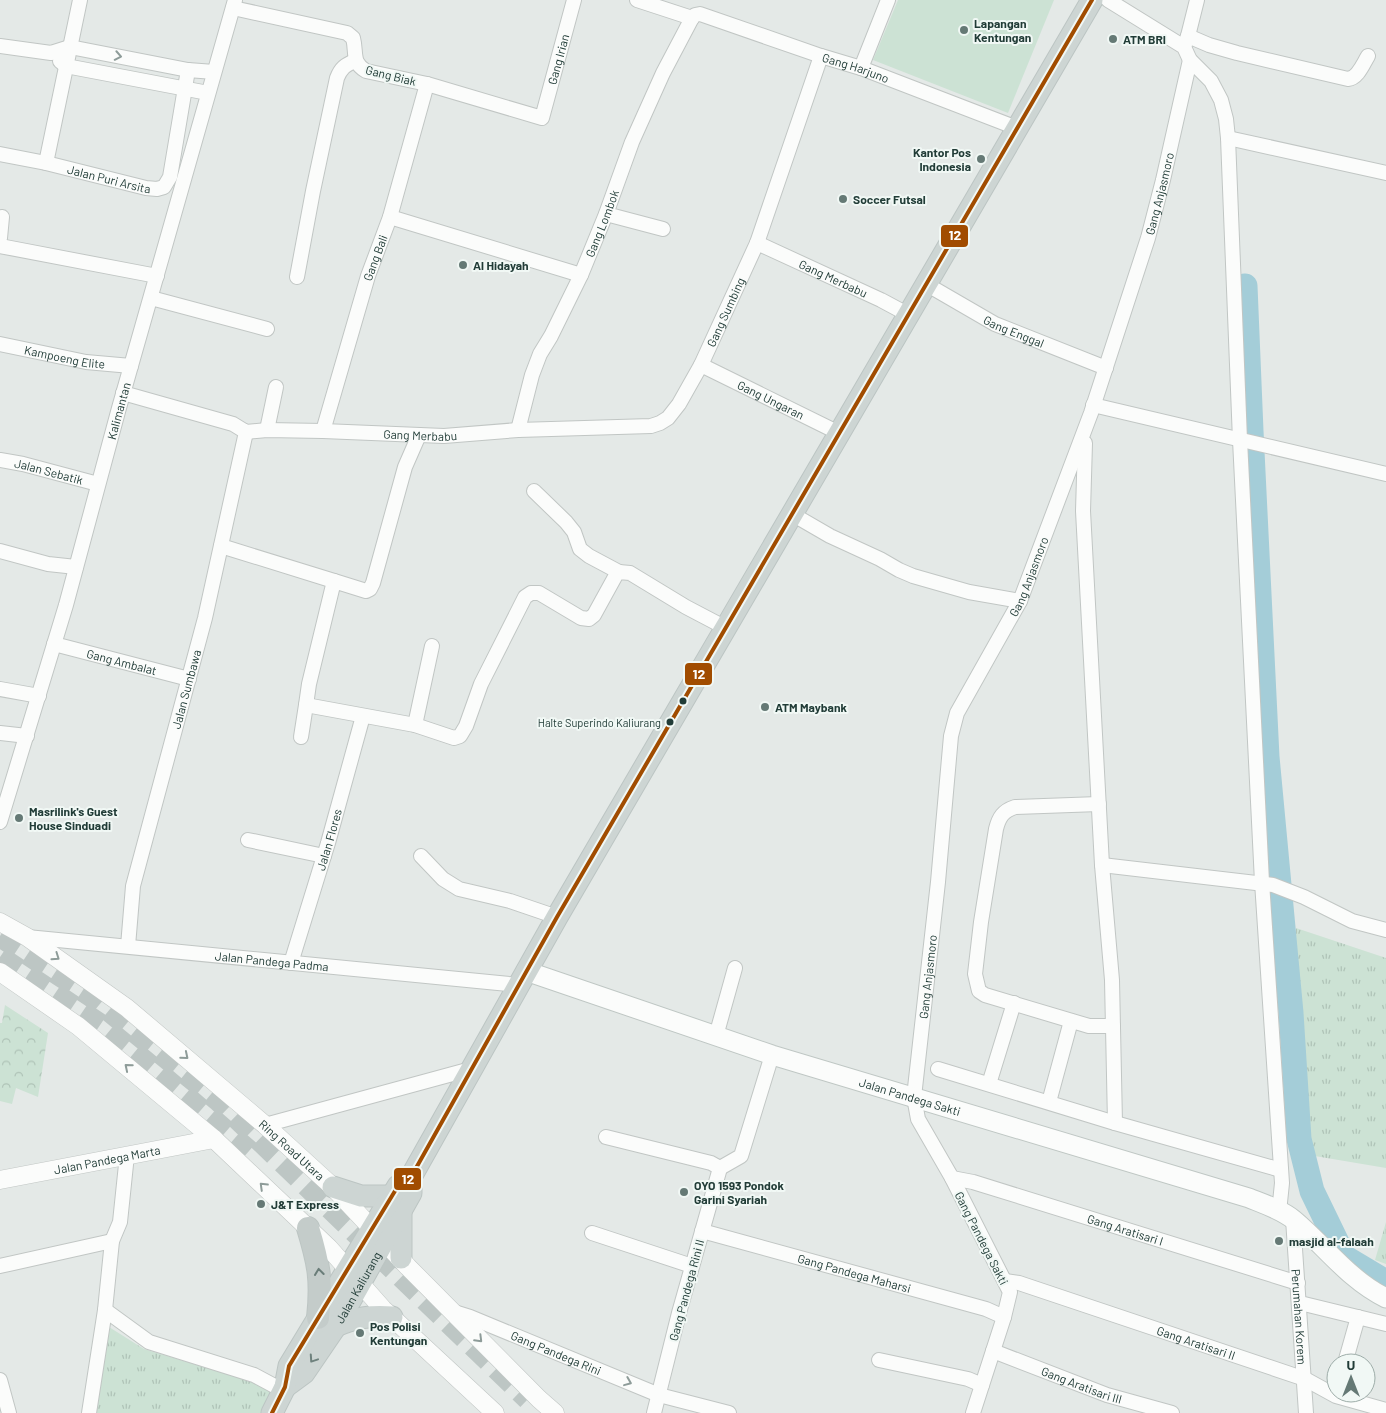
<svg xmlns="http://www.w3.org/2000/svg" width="1386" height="1413" font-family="Barlow,sans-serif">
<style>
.grass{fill:url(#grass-tufts)}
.forest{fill:url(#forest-crowns)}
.pitch{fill:#cce2d4}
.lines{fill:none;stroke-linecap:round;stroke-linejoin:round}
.river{stroke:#a4cdd8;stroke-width:25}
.trunk-tunnel{stroke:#bdc6c4;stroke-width:22;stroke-dasharray:22 11;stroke-linecap:butt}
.minor-casing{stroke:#c1c6c4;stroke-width:16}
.tertiary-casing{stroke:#c1c6c4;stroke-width:19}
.secondary-casing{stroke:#bfc7c4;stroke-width:21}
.primary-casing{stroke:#bcc5c3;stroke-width:23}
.trunk-casing{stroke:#bcc5c3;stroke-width:24}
.minor{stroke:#fbfcfb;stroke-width:14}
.tertiary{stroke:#fbfcfb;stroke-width:18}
.secondary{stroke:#fbfcfb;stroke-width:19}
.primary{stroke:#cdd5d3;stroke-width:21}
.trunk{stroke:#c4ccca;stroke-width:22}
.bus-1-casing{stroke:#f1f8f5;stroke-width:8}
.bus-1{stroke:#a14c00;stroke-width:4}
.oneway{stroke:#8e9c99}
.oneway2{stroke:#6a7d79}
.oneway3{stroke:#6e817d}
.poi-dot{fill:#657975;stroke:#f1f8f5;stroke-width:2}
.bus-dot{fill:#213c37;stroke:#f1f8f5;stroke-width:2}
.labels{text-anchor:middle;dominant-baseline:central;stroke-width:4;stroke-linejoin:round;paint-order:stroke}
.bus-label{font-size:11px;fill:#213c37;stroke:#f1f8f5;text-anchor:end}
.poi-label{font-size:12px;font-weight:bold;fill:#213c37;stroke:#f1f8f5;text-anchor:start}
.street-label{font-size:12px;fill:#213c37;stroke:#f1f8f5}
.line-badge{stroke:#f1f8f5;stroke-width:2}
.badge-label{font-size:14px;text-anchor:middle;font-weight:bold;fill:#fff}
</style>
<defs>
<pattern id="grass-tufts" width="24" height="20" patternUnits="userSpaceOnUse" patternTransform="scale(1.25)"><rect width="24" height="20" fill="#cce2d4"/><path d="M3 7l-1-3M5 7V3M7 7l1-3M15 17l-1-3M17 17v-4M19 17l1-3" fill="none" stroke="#afc3b7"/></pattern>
<pattern id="forest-crowns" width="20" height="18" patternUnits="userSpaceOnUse" patternTransform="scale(1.25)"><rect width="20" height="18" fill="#cce2d4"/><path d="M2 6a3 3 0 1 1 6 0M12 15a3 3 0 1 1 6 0" fill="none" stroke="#afc3b7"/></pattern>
</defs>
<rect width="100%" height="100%" fill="#e4e9e7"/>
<path class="grass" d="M 1296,928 L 1386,958 L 1386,1168 L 1297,1153 Z
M 1386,1222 L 1386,1264 L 1375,1260 Z
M 109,1327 L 144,1349 L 270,1387 L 270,1397 L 262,1413 L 94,1413 Z"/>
<path class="forest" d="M 5,1005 L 48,1033 L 38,1097 L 16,1088 L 12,1104 L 0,1101 L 0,1023 L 2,1023 Z"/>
<path class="pitch" d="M 898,0 L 1054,0 L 1008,113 L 873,60 Z"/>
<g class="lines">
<path class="river" d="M 1245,286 L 1251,431 L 1267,757 L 1291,1013 L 1299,1139 L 1312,1191 L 1344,1257 L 1386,1282"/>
<path class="trunk-tunnel" d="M 0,936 L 91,996 L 219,1101 L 528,1399
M 0,957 L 101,1025 L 147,1063 L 249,1151"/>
<g class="minor-casing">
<g id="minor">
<path d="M 637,0 L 692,18"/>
<path d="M 1108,0 L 1184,47 L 1190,60 L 1211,81 L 1221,100 L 1226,119 L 1228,138 L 1240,440 L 1262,882 L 1282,1183 L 1279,1212"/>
<path id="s1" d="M 233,8 L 347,33 L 353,38 C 357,53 351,62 366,71 L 427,84 L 542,118 L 574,0"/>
<path id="s2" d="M 692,18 L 695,15 L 700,14 L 821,56 L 861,68 L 1017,128"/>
<path d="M 1188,36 L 1209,45 L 1237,53 L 1348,79 C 1358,78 1363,64 1368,56"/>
<path d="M 1185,44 L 1188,36 L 1197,0"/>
<path d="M 0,46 L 51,53 L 70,47 L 188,70 L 214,72"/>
<path d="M 60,61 L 66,66 L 208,93"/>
<path d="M 861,68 L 888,0"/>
<path d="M 1228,138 L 1386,173"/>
<path id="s3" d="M 0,154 L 46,163 L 146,188 L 157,189 L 164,187 L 170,177 L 188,70"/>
<path d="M 46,163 L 80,0"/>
<path d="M 606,214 L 663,229"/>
<path d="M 390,217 L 581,275"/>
<path d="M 0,238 L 2,217"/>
<path id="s4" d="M 757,243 L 881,300 L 909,315"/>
<path d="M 0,246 L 157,276"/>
<path d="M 297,277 L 313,191 L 337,78 C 341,68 345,65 355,61"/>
<path id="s5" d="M 926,284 L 995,324 L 1106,368"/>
<path d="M 151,298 L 267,329"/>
<path id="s6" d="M 0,344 L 86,362 L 131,366"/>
<path id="s7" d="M 701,365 L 839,433"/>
<path id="s8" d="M 123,393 L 233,424 L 246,432 L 267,430 L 323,431 L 444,436 L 518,430 L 651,426 L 660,423 L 668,418 L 679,404 L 701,365 L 757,243 L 821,56"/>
<path d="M 1093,405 L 1386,474"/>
<path d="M 267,430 L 276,387"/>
<path id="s9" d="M 518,430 L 532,375 L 540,354 L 551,336 L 581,275 L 606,214 L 632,142 L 663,73 L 692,18"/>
<path id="s10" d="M 323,431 L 368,276 L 390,217 L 427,84"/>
<path d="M 419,435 L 405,467 L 373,583 L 370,589 L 366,591 L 334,581 L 309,684 L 306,705 L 415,725 L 454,738 L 460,736 L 466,726 L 481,684 L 525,597 L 531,593 L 539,593 L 581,618 L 589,619 L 594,615 L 616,575 L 619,572 L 630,573 L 686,607 L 726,628"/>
<path d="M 1085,443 L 1083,511 L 1102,865 L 1112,980 L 1115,1123"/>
<path id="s11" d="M 0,460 L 23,464 L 98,484"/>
<path d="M 534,491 L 566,522 L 574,532 L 580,549 L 589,556 L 619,572"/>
<path d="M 792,514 L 830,536 L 880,559 L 899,570 L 913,576 L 969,592 L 1020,601"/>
<path d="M 221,546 L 334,581"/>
<path d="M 0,551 L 48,564 L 76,567"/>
<path id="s12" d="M 54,644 L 189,679"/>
<path d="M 0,689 L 39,696"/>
<path d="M 415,725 L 432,646"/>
<path d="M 0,733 L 27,736"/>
<path d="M 301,737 L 306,705"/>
<path d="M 1099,804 L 1015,807 C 1003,811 999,817 996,829 L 981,922 L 975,974 L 979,991 L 985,995 L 1089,1026 L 1113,1026"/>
<path id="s13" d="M 0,822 L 66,605 L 119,408 L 235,0"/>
<path d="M 248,840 L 324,856"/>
<path d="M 421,856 L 443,879 L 459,889 L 510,901 L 557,917"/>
<path d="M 1102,865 L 1273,885 L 1304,897 L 1352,921 L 1386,930"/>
<path id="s14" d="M 27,937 L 519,985"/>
<path id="s15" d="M 128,946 L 133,886 L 205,618 L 246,432"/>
<path id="s16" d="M 291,963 L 328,843 L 363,716"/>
<path d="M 716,1036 L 735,968"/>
<path d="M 938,1069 L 1115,1123 L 1281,1170"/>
<path d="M 989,1084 L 1014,1003"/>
<path d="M 1049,1102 L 1071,1021"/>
<path d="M 265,1125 L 471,1069"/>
<path d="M 606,1137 L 711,1163 L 720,1168 L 679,1313 L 654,1413"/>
<path d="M 720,1168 L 741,1156 L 772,1055"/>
<path id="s17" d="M 952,1178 L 973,1182 L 1298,1283"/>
<path id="s18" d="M 1293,1219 L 1306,1413"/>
<path id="s19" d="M 702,1231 L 986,1309 L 1004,1317"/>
<path d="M 592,1233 L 692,1266"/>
<path d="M 0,1266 L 112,1241"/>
<path id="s20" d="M 1005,1281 L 1019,1283 L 1305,1379 L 1336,1396 L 1386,1410"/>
<path d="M 1300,1303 L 1386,1324"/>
<path d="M 105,1310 L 149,1342 L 254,1375 L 282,1390"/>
<path id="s21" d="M 454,1312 L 470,1317 L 659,1395 L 729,1413"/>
<path id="s22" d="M 993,1351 L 1107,1395 L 1172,1413"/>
<path d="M 879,1360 L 968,1379 L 982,1385"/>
<path d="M 1345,1363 L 1358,1317"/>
<path d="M 0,1380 L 9,1413"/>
<path d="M 89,1413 L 105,1310 L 112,1241 L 120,1222 L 127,1155"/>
<path id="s23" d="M 973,1413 L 1004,1317 L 1010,1292 L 952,1178 L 918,1119 L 914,1097 L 938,882 L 951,736 L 957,713 L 1020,601 L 1091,413 L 1148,238 L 1163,180 L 1190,60"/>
</g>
</g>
<g class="tertiary-casing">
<g id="tertiary">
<path id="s24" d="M 0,922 L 27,937 L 127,1008 L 265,1125 L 333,1187 L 408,1267 L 539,1399 L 555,1413"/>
<path d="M 0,972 L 78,1026 L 214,1139 L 329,1248 L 383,1309 L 495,1413"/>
<path id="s25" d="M 0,1180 L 214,1139"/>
</g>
</g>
<g class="secondary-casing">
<g id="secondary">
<path id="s26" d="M 526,971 L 772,1055 L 1249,1198 C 1264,1204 1282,1210 1294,1220 C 1325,1246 1349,1280 1386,1298"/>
</g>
</g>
<g class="primary-casing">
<g id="primary">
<path d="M 333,1187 L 361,1196 L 392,1196"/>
<path d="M 401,1213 L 401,1258"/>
<path d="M 336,1326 C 355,1318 371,1315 392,1317"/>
<path id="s27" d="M 285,1387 L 304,1373 L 336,1326 L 411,1193 L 411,1177"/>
<path d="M 272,1413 L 285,1387 L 289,1366 L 398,1186 L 411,1177 L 557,917 L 1092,0"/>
</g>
</g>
<g class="trunk-casing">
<path id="trunk" d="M 308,1228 C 319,1264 322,1281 318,1318"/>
</g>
<use href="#minor" class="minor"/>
<use href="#tertiary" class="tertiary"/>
<use href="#secondary" class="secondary"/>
<use href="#primary" class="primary"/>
<use href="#trunk" class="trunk"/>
<g class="bus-1-casing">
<path id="bus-1" d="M 272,1413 L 285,1387 L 289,1366 L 398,1186 L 411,1177 L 557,917 L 1092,0"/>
</g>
<use href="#bus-1" class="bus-1"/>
</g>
<defs><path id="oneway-chevron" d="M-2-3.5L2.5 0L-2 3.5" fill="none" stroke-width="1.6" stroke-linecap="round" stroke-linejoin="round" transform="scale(1.25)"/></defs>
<g class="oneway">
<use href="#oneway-chevron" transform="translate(118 56) rotate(11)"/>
<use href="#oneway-chevron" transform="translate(56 957) rotate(35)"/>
<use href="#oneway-chevron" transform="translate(185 1056) rotate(40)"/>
<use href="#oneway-chevron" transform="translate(128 1067) rotate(-140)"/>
<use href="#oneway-chevron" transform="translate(263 1186) rotate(-136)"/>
<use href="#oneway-chevron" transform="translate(479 1339) rotate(45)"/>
<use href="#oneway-chevron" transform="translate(628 1382) rotate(22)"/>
</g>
<use class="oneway2" href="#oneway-chevron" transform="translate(319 1272) rotate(-97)"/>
<use class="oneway3" href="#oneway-chevron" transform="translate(313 1359) rotate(124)"/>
<g class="poi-dot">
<circle cx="964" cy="30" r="5"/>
<circle cx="1113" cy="39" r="5"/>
<circle cx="981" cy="159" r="5"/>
<circle cx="843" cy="199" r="5"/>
<circle cx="463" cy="265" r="5"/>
<circle cx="765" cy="707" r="5"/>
<circle cx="19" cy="818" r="5"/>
<circle cx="684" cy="1192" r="5"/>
<circle cx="261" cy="1204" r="5"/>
<circle cx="1279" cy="1241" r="5"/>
<circle cx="360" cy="1333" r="5"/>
</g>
<g class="bus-dot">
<circle cx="683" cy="701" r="4.5"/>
<circle cx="670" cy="722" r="4.5"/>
</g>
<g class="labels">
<g class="bus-label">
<text x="661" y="722">Halte Superindo Kaliurang</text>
</g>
<g class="poi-label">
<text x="974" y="23">Lapangan<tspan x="974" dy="14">Kentungan</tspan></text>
<text x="1123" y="39">ATM BRI</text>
<text x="971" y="152" text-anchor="end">Kantor Pos<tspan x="971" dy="14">Indonesia</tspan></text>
<text x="853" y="199">Soccer Futsal</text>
<text x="473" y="265">Al Hidayah</text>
<text x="775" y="707">ATM Maybank</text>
<text x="29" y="811">Masrilink's Guest<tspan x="29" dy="14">House Sinduadi</tspan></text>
<text x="694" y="1185">OYO 1593 Pondok<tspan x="694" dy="14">Garini Syariah</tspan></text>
<text x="271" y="1204">J&amp;T Express</text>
<text x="1289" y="1241">masjid al-falaah</text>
<text x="370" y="1326">Pos Polisi<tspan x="370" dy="14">Kentungan</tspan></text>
</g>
<g class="street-label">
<text stroke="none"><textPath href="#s1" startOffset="405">Gang Irian</textPath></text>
<text stroke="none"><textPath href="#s2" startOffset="174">Gang Harjuno</textPath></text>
<text transform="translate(391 75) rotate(14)">Gang Biak</text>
<text stroke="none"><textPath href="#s3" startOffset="112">Jalan Puri Arsita</textPath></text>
<text stroke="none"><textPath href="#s23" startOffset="1291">Gang Anjasmoro</textPath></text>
<text stroke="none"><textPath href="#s9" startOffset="224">Gang Lombok</textPath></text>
<text stroke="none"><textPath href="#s10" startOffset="181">Gang Bali</textPath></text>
<text stroke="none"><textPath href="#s4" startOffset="84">Gang Merbabu</textPath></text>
<text stroke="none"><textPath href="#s8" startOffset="675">Gang Sumbing</textPath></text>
<text stroke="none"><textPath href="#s5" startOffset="100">Gang Enggal</textPath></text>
<text stroke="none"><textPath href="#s6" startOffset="66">Kampoeng Elite</textPath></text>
<text stroke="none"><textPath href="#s7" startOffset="78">Gang Ungaran</textPath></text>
<text stroke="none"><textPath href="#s13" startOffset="428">Kalimantan</textPath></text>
<text stroke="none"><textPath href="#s8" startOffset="304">Gang Merbabu</textPath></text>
<text stroke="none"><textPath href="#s11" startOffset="50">Jalan Sebatik</textPath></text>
<text stroke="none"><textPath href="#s23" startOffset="886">Gang Anjasmoro</textPath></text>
<text stroke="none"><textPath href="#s12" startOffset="70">Gang Ambalat</textPath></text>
<text stroke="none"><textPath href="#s15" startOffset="264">Jalan Sumbawa</textPath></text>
<text stroke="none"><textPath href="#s16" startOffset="129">Jalan Flores</textPath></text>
<text stroke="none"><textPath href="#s14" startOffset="246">Jalan Pandega Padma</textPath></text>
<text stroke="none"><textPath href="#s23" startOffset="466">Gang Anjasmoro</textPath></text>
<text stroke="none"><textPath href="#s26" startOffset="404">Jalan Pandega Sakti</textPath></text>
<text stroke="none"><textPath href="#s24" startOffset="371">Ring Road Utara</textPath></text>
<text stroke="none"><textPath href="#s25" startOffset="109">Jalan Pandega Marta</textPath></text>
<text stroke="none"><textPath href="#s17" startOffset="181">Gang Aratisari I</textPath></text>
<text transform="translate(982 1238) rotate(63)">Gang Pandega Sakti</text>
<text stroke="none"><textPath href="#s19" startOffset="158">Gang Pandega Maharsi</textPath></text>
<text stroke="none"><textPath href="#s27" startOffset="125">Jalan Kaliurang</textPath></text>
<text transform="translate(686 1290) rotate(-75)">Gang Pandega Rini II</text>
<text stroke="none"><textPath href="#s18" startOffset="98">Perumahan Korem</textPath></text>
<text stroke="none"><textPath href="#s20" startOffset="201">Gang Aratisari II</textPath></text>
<text stroke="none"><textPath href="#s21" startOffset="110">Gang Pandega Rini</textPath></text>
<text stroke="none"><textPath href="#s22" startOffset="95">Gang Aratisari III</textPath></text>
</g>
</g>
<g class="line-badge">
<rect x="940" y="224" width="29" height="24" rx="5" fill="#a14c00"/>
<rect x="684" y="662" width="29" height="24" rx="5" fill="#a14c00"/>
<rect x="393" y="1167" width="29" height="24" rx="5" fill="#a14c00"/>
</g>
<g class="badge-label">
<text x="955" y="240">12</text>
<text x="699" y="679">12</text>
<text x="408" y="1184">12</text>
</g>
<g transform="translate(1351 1378)"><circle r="24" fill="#f1f8f5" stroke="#9eada9"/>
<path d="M0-4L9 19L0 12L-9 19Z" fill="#657975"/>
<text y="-8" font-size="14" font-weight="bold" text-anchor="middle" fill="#213c37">U</text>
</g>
</svg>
